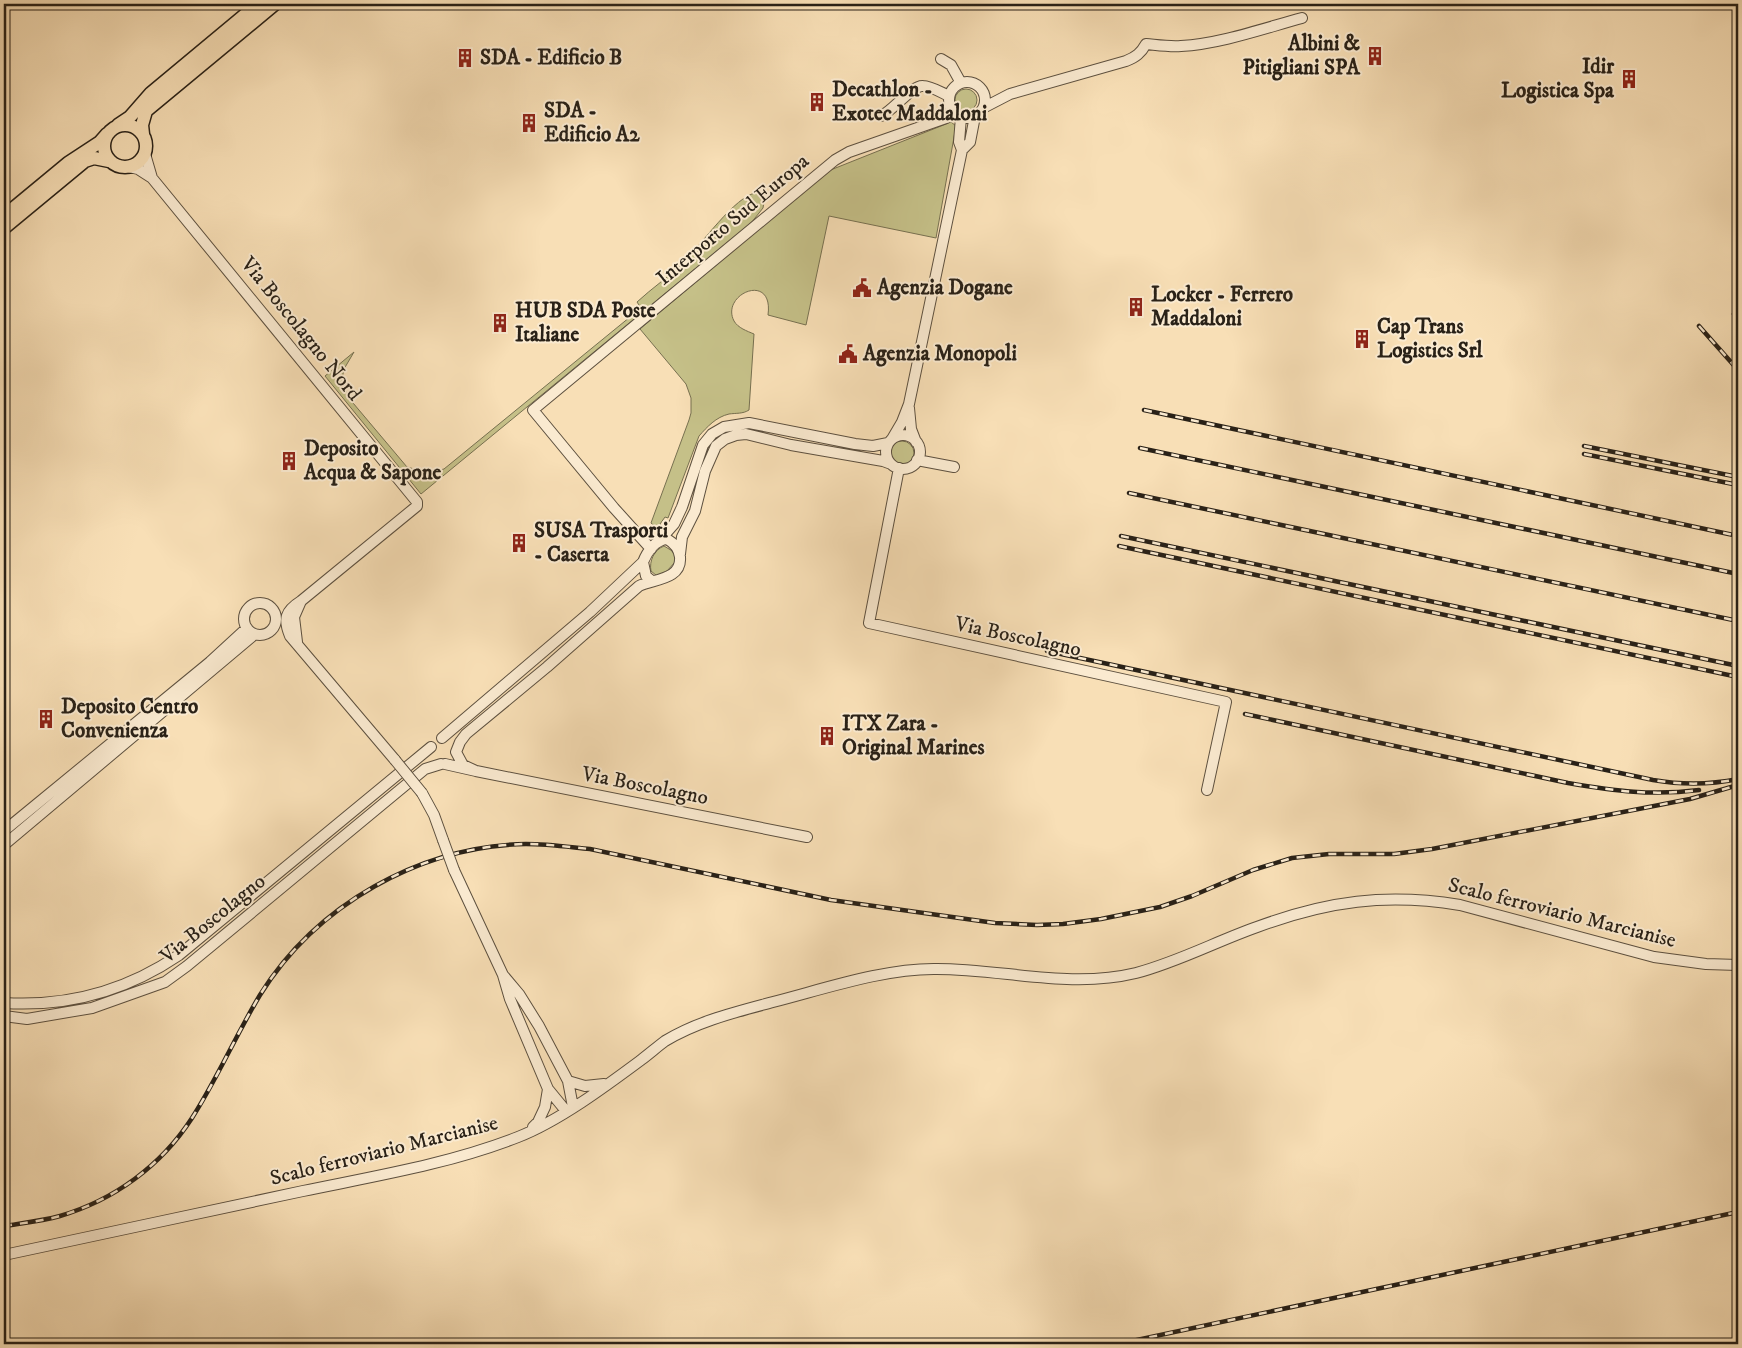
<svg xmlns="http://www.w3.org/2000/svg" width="1742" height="1348" font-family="'IM FELL DW Pica',serif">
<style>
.green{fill:#c5c088;stroke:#777050}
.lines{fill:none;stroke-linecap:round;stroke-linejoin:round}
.minor-casing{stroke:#5d503f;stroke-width:12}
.major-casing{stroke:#292117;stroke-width:15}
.minor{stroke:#faead0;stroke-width:10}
.major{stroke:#f8dfb6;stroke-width:12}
.rail-casing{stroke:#292117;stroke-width:4.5}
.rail{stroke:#faead0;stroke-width:2.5;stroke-dasharray:8;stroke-linecap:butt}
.minor-bridge-casing{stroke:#5d503f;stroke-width:12;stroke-linecap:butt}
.minor-bridge{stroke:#faead0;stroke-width:10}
.labels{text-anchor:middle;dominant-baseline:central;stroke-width:4;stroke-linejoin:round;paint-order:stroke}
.poi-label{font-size:21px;font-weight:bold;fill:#292117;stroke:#faead0;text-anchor:start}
.street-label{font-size:21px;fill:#292117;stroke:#faead0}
</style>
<rect width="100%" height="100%" fill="#f8dfb6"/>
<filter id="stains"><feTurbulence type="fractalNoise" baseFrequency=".004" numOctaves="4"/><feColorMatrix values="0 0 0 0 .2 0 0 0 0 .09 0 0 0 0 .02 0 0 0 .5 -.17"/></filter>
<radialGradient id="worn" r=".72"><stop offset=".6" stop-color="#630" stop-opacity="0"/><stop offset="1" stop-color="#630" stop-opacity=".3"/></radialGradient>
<path class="green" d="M955 100a11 11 0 1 1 22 0a11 11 0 1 1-22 0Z
M 951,122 L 956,126 L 936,238 L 829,216 L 806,325 L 768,315 C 774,271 720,294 734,321 C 738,328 747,331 754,334 L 749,410 C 743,414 736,413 729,414 C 716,417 707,427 699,436 L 668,518 L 665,517 L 660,524 L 662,526 L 658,529 L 651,523 L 689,420 L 691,413 L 691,398 L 686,384 L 640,329 L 828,171 Z
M 756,193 L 764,202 L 763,208 L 751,223 L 421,494 L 325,376 L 354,352 L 344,369 L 342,379 L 348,397 L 407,467 C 421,471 430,473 444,469 L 641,308 L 637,302 C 652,288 670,276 684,262 C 700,246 736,195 756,193 Z
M890 453a12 12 0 1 1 24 0a12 12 0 1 1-24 0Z
M 664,546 L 674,552 L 675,562 L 667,571 L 657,576 L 651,571 C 649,561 654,550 664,546 Z"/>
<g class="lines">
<g class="minor-casing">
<path id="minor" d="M 941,59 L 951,65 L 961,83
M949 100a18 18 0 1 1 36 0a18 18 0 1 1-36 0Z
M 983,108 L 1010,94 L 1126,61 C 1136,57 1141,53 1146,44 C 1157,45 1170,47 1181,46 C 1220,44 1265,28 1302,18
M 881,116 C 893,111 912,85 923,86 C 931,86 942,93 949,96
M 962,150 L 970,142 L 975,116
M 145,154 L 152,178
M 129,167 L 138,169 L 152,178 L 417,502 L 417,506 L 301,601 C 285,611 283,619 290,636 L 395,760
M 909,408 L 911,429 L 916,442
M886 452a17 17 0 1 1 34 0a17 17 0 1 1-34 0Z
M 892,439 L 902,422 L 909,404 L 962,150 L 959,142 L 961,117
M 917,460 L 954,467
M 899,468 L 869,623 L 1226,702 L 1207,790
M 659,541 L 674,524 L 682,507 L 703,445 L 712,434 L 724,427 L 749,423 L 855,444 L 873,446 L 888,443
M 651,549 L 614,508 L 533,410 L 835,160 L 849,152 L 946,118 L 954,113
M 680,554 L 682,537 L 695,511 L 705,471 L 716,446 L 725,439 L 736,435 L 746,434 L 791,445 L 883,461 L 891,464
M244 619a16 16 0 1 1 32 0a16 16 0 1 1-32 0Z
M 297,642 L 294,617 L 301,601
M 442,738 L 590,612 L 643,562
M 445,764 L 476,771 L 463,765 L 456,752 L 460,742 L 466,734 L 547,667 L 639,586 C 653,579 682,580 680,557 C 679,549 674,543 667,539 C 655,540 647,552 643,562 L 646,576 L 652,581
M 476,771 L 807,837
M 422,793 L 434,815 L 443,840
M 4,831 L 210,662 L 247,628
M 4,845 L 255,634
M 454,870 L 503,975
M 4,1003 C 68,1007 126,991 179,955 L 431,747
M 4,1016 L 27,1019 L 92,1008 L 165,982 L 187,966 L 425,769 L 441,764
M 568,1081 L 573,1107
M 548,1089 L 566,1111
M 533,1127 L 538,1122 L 545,1107 L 548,1089 L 510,999 L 503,975 L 519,994 L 539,1026 L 568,1081 L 585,1086 L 604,1084
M 4,1255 C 104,1234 203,1212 303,1191 C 375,1176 449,1164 518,1137 C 559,1121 606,1086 641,1060 C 649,1054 657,1047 665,1041 C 698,1021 736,1012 773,1002 C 824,989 885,968 937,969 C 1003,969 1070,989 1136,973 C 1178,962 1217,941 1257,927 C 1327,901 1386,893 1460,905 L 1654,957 L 1706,964 L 1738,965"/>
</g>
<g class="major-casing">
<path id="major" d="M104 146a21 21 0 1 1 42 0a21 21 0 1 1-42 0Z
M 118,125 L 130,117 L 151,93 L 258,4
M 143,134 L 142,125 L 146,111 L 275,4
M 4,216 L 68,163 L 100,142 L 107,134
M 4,228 L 85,161 L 94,158 L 109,161"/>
</g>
<use href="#minor" class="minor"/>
<use href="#major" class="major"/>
<g class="rail-casing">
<path id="rail" d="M 1734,314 L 1738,318
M 1699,326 L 1738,370
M 1144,410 L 1738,536
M 1584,446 L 1738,477
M 1140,448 L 1738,574
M 1584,454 L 1738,485
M 1129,493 L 1738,621
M 1121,536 L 1738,666
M 1119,546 L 1738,677
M 1047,651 L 1653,780 C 1682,785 1709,785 1738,779
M 1245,714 L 1568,783 C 1615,791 1652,796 1699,790
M 4,1226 C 23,1223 42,1221 60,1216 C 114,1200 161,1166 192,1118 C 217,1079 236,1035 260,995 C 316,905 420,846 526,844 C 548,844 569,847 590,849 L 831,900 L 995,923 L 1037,925 L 1063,924 L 1101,919 L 1160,907 L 1192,896 L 1253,870 L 1292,858 L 1329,854 L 1394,854 L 1432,849 L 1690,799 L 1738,785
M 1118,1344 L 1738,1212"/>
</g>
<use href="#rail" class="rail"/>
<g class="minor-bridge-casing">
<path id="minor-bridge" d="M 395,760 L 422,793
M 443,840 L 454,870"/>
</g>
<use href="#minor-bridge" class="minor-bridge"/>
</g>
<defs>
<g id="building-bare" transform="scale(1.5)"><path d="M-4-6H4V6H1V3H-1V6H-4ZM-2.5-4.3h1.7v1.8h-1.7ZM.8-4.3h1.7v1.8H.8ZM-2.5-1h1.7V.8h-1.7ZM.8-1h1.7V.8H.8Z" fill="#8f2418" stroke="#faead0" stroke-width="2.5" paint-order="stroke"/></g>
<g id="civic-bare" transform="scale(1.5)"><path d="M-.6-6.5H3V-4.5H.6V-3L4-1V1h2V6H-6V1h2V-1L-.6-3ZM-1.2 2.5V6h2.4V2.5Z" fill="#8f2418" stroke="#faead0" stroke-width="2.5" paint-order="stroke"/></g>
</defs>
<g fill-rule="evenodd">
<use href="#building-bare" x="1375" y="56"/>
<use href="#building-bare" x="465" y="58"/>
<use href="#building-bare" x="1629" y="79"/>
<use href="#building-bare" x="817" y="102"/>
<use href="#building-bare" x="529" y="123"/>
<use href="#civic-bare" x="862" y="288"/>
<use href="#building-bare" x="1136" y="307"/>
<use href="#building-bare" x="500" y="323"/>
<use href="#building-bare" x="1362" y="339"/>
<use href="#civic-bare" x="848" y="354"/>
<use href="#building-bare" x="289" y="461"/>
<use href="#building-bare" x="519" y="543"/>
<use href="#building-bare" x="46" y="719"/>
<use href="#building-bare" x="827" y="736"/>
</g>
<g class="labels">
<g class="poi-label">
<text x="1360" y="44" text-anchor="end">Albini &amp;<tspan x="1360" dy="24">Pitigliani SPA</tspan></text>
<text x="480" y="58">SDA - Edificio B</text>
<text x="1614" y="67" text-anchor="end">Idir<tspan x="1614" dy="24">Logistica Spa</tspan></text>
<text x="832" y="90">Decathlon -<tspan x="832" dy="24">Exotec Maddaloni</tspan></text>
<text x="544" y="111">SDA -<tspan x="544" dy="24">Edificio A2</tspan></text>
<text x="877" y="288">Agenzia Dogane</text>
<text x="1151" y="295">Locker - Ferrero<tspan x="1151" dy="24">Maddaloni</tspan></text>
<text x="515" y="311">HUB SDA Poste<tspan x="515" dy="24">Italiane</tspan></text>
<text x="1377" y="327">Cap Trans<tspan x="1377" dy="24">Logistics Srl</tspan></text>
<text x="863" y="354">Agenzia Monopoli</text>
<text x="304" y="449">Deposito<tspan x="304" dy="24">Acqua &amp; Sapone</tspan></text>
<text x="534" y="531">SUSA Trasporti<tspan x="534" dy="24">- Caserta</tspan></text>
<text x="61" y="707">Deposito Centro<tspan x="61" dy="24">Convenienza</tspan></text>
<text x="842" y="724">ITX Zara -<tspan x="842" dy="24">Original Marines</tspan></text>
</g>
<g class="street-label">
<text transform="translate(733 220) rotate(-40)">Interporto Sud Europa</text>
<text transform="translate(301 329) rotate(51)">Via Boscolagno Nord</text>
<text transform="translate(1018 637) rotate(12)">Via Boscolagno</text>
<text transform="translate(645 786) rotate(11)">Via Boscolagno</text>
<text transform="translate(1562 913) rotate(14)">Scalo ferroviario Marcianise</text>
<text transform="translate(213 919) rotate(-39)">Via Boscolagno</text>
<text transform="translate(384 1151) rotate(-14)">Scalo ferroviario Marcianise</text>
</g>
</g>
<rect width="1742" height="1348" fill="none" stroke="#f8dfb6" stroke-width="20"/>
<rect x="5" y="5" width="1732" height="1338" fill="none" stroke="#292117" stroke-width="2.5"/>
<rect x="10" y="10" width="1722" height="1328" fill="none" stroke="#292117"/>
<rect width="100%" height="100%" filter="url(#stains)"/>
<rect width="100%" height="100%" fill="url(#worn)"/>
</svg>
